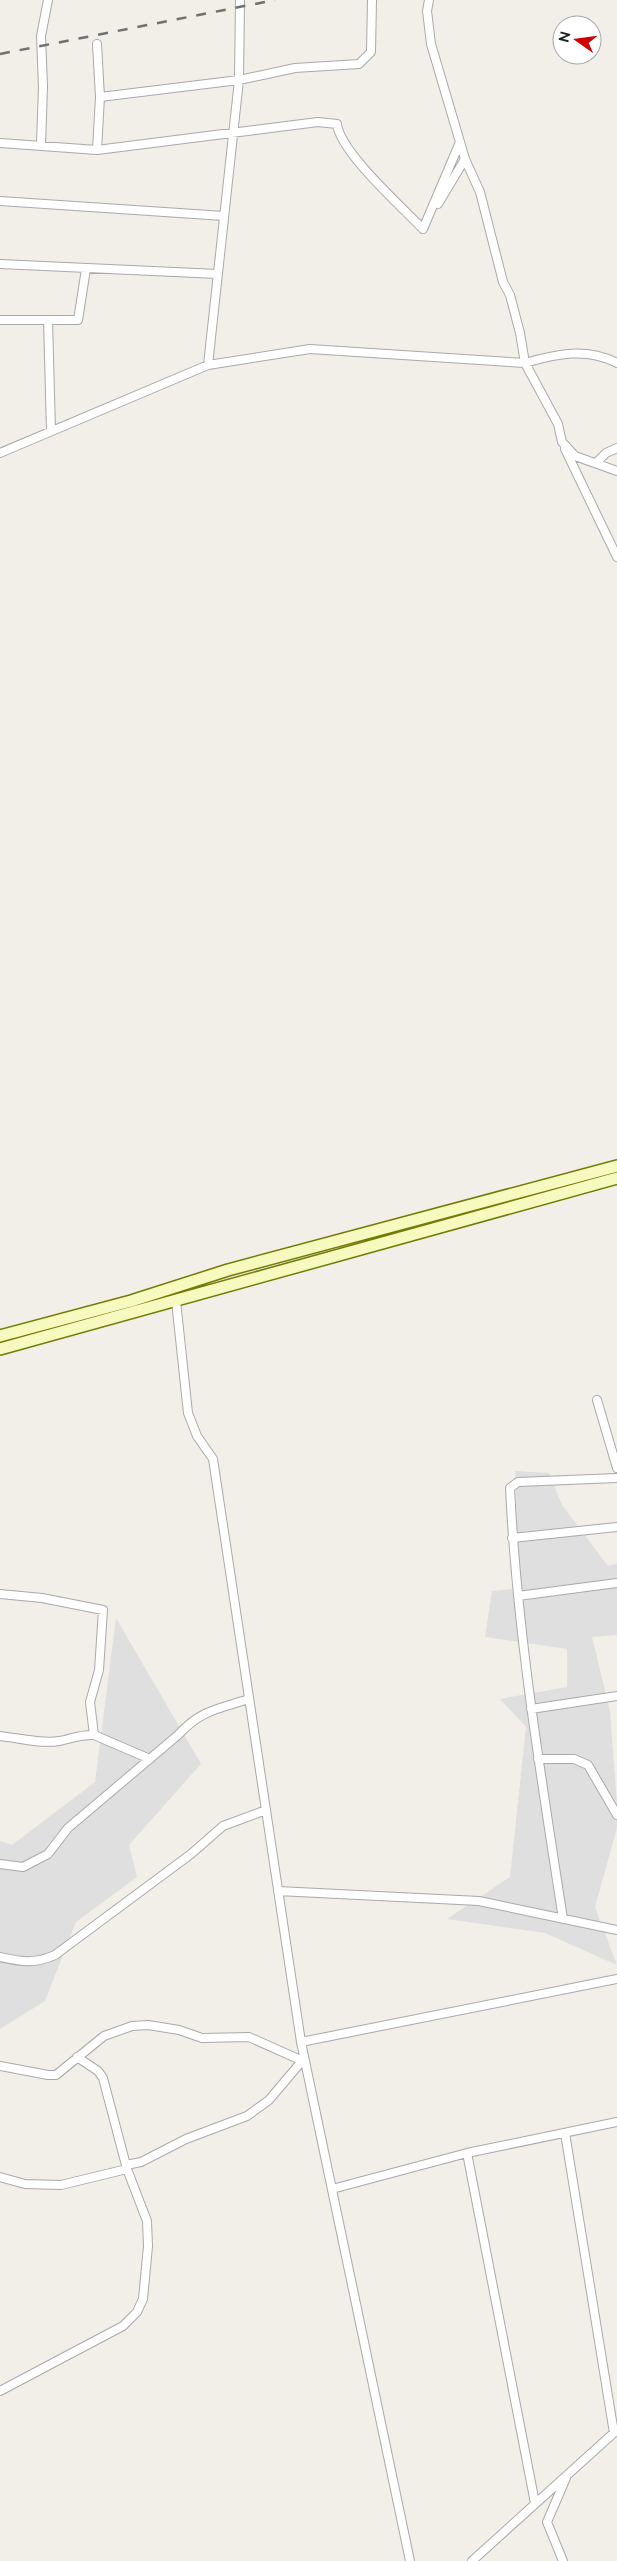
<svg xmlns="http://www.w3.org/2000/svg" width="617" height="2561" font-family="Raleway,sans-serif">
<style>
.residential{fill:#e0dfdf}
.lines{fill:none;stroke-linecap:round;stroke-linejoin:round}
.street-casing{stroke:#a9a9a9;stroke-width:10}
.secondary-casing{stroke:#707d05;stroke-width:14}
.street{stroke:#fff;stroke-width:8}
.secondary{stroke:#f7fabf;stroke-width:11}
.rail{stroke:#707070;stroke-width:2.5;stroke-dasharray:10 10;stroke-linecap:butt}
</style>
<rect width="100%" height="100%" fill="#f2efe9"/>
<path class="residential" d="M 515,1471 L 549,1473 L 562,1505 L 608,1566 L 617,1563 L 617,1635 L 592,1637 L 610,1711 L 617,1804 L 617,1828 L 595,1907 L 617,1965 L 545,1933 L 447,1919 L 510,1877 L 526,1727 L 500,1699 L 567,1687 L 567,1649 L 485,1637 L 492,1591 L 519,1588 Z
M 116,1618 L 201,1764 L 129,1845 L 137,1877 L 76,1922 L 45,2001 L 0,2029 L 0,1841 L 12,1845 L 95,1782 Z"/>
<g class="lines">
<g class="street-casing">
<path id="street" d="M 429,0 L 427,11 L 431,44 L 465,159 L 480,192 L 503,282 L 510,295 L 520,333 L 525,363 L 558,424 L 562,442 L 575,456 L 617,471
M 97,44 L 100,97
M 0,143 L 97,150 L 318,122 L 337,124 C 340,152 402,207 423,229
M 41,145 L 43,87 L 41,36 L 48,0
M 97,150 L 100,97 L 239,80 L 295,68 L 359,64 L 371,52 L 372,0
M 0,201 L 224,216
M 438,204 L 465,159
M 423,229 L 460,142
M 0,264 L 218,274
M 0,320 L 78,320 L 86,269
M 48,320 L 51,431
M 208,365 L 239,80 L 240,0
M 565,449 L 617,557
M 0,453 L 208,365 L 310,349 L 525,363 C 556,354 586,347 617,363
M 596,463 L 606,453 L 617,448
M 176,1301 L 188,1413 L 197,1436 L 213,1459 L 301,2042 L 410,2561
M 597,1400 L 617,1468
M 512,1538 L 617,1527
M 0,1594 L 42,1598 L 103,1610 L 99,1670 L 90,1702 L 94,1735
M 518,1596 L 617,1583
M 531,1709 L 617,1696
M 0,1736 C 19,1738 40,1744 59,1741 C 71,1739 81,1734 94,1735 L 150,1759
M 538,1759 L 574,1759 L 588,1765 L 617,1815
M 0,1864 L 23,1867 L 48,1854 L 68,1828 L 178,1735 C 201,1710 218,1709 249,1699
M 278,1891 L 479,1901 L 617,1930
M 563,1919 C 541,1776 517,1633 510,1488 L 518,1482 L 617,1478
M 0,1957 C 21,1962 35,1964 55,1955 L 191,1854 L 223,1826 L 266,1810
M 301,2042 L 617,1979
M 0,2066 L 48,2075 L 56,2075 L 104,2036 L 132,2026 L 148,2025 L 179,2030 L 202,2038 L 249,2037 L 305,2062
M 565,2133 L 614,2433
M 467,2153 L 535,2503
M 126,2165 L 141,2162 L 186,2139 L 247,2116 L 269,2100 L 302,2061
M 0,2177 L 25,2184 L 61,2185 L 127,2169
M 332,2189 L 467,2153 L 617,2122
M 0,2391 L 123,2326 L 137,2312 L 143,2299 L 148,2246 L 147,2221 L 127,2169 L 103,2078 L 98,2071 L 77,2057
M 472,2561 L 617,2430
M 563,2561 L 547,2522 L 566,2478"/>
</g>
<g class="secondary-casing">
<path id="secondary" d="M 0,1336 L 131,1301 L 228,1270 L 617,1166
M 0,1349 L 617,1178"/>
</g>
<use href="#street" class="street"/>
<use href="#secondary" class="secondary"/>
<path class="rail" d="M 0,54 L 275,0"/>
</g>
<g transform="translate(577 40) rotate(284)"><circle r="24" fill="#ffffff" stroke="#a7a7a7"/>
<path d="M0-4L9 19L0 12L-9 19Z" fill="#d40000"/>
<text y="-8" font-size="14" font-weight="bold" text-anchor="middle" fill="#222222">N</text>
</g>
</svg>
